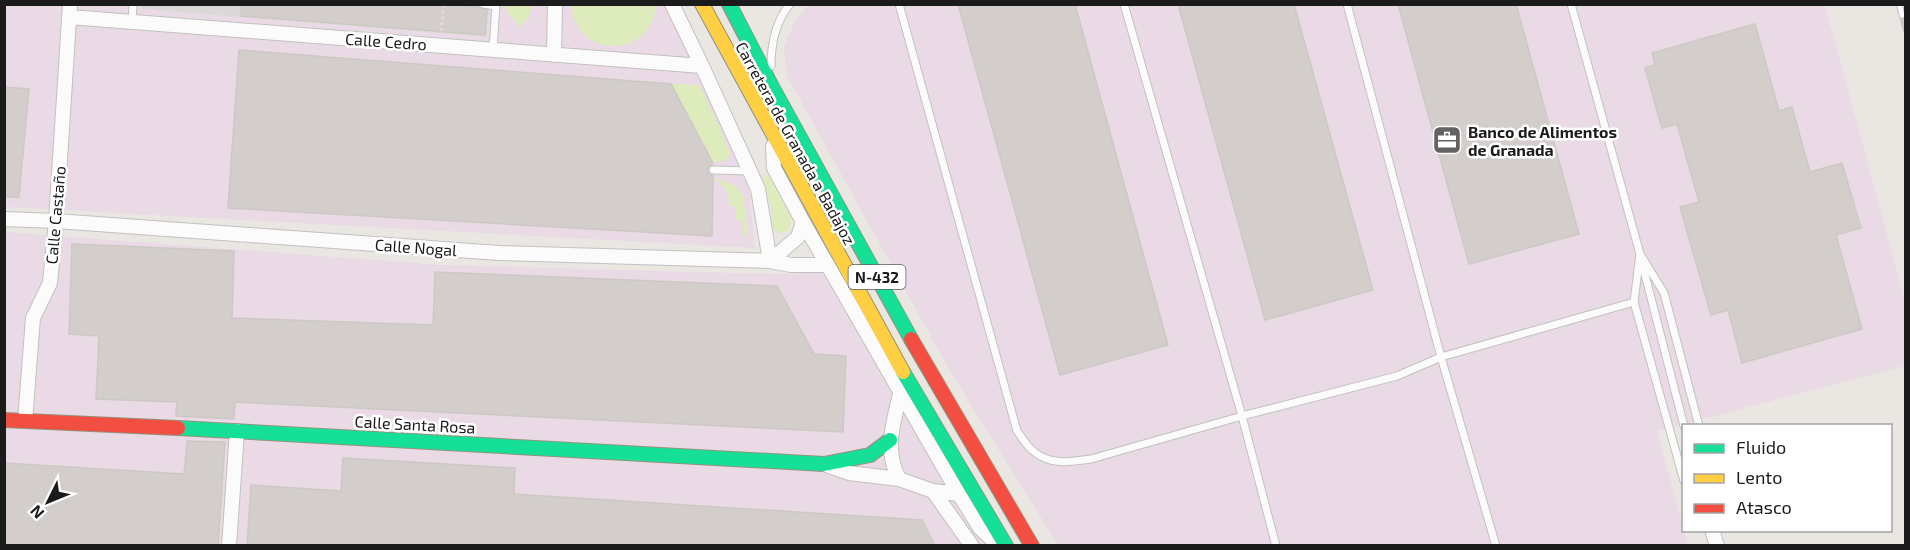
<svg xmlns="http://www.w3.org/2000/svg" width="1910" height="550" font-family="'Exo 2',sans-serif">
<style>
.industrial{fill:#e9dae5}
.grass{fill:#ddebbd}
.parking{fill:#dad9d7}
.building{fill:#d3cecb;stroke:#cdc8c4;stroke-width:1.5}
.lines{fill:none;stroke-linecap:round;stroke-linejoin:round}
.lane-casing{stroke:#c2c1bf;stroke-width:9}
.street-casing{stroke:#c2c1bf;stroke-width:16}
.fast-casing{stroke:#94927b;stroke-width:16}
.slow-casing{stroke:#94927b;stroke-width:16}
.jam-casing{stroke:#94927b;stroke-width:16}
.path{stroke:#ead7d7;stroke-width:3;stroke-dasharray:3 3;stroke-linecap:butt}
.lane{stroke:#fcfbfb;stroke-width:7}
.street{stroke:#fcfbfb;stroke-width:14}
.fast{stroke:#16e098;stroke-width:14}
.slow{stroke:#ffcf43;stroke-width:14}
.jam{stroke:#f24e42;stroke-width:14}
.rail-casing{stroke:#c9c8c8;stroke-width:7}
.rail{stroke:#fff;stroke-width:4.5;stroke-dasharray:14;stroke-linecap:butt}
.labels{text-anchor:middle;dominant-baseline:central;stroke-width:5;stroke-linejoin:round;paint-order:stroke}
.shield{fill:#fff;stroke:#5f5f5f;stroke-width:1.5}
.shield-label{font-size:15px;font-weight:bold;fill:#1b1b1b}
.street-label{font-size:16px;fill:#1b1b1b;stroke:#fff}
.poi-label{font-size:16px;font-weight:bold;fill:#1b1b1b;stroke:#fff;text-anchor:start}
</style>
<rect width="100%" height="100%" fill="#eae7e2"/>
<path class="industrial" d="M 809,4 L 1825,5 L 1905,301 L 1905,366 L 1657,431 L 1688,545 L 1058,545 L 951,373 L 787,76 L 784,47 L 794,23 Z
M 5,5 L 666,5 L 738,151 L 750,195 L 755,248 L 5,207 Z
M 5,232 L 442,265 L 776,274 L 823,273 L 983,545 L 5,546 Z"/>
<path class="grass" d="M 504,5 L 533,5 L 528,17 L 521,27 L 508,14 Z
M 571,5 L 571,4 L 656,5 C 651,60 576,60 571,5 Z
M 671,84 L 699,85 L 719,126 L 730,155 L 726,160 L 713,163 Z
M 768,175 L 790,216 L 791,224 L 786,232 L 778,233 L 772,228 L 771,207 L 762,179 Z
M 715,178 L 736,186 L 743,197 L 748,233 L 743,238 L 742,221 L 736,219 L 736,207 L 729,206 L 728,194 Z"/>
<path class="parking" d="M 142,4 L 489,5 L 487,37 L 142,9 Z"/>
<path class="building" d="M 242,4 L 445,4 L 478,7 L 487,10 L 485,35 L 241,16 Z
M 958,4 L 1075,4 L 1168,345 L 1060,375 Z
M 1178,4 L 1294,4 L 1373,290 L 1265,320 Z
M 1398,4 L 1516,4 L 1579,234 L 1469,264 Z
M 1755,24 L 1779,111 L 1792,107 L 1810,172 L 1842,163 L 1861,228 L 1836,235 L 1862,329 L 1742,363 L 1728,310 L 1711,315 L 1680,207 L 1699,202 L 1677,124 L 1662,128 L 1645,68 L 1655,65 L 1652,53 Z
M 239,50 L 671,84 L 713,163 L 709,167 L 707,170 L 713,176 L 712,236 L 228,208 Z
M 4,87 L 29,89 L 19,197 L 4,197 Z
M 72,244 L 234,251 L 232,318 L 433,325 L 435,272 L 777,286 L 814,354 L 846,356 L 843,432 L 235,402 L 234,419 L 176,416 L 177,402 L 96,399 L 99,336 L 69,334 Z
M 187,441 L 225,442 L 218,546 L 4,546 L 4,463 L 184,474 Z
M 343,458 L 515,468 L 514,494 L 922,520 L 935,546 L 247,546 L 251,485 L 341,491 Z"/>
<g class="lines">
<g class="lane-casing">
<path id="lane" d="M 483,4 L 496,6
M 899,4 L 1017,431 C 1022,437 1026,445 1032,450 C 1049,466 1071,462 1091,459 L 1242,416 L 1397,376 L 1441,357 L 1634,302
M 1124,4 L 1242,416 L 1276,546
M 1347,4 L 1441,357 L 1496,546
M 1571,4 L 1640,254 L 1634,302 L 1684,481
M 132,22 L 133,4
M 493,50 L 496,4
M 771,66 C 771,45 776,21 790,4
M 713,170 L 750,171
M 1640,254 L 1664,293 L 1699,426
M 1641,259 L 1684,426"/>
</g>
<g class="street-casing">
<path id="street" d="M 672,4 L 702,66 L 758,189 L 770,261
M 69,17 L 702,66
M 554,55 L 555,4
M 773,146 L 774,168 L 803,222 L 959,494 L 980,528 L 993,540
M 4,219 L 56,221 L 499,253 L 770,261 L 791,265 L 828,265
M 770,261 L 798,237 L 803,222
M 900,394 C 893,425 884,449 899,479 L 933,491 L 959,494
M 25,421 L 33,318 L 50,283 L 56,221 L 70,4
M 826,465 L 849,473 L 899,479
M 933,491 L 972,546
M 1713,533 L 1717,546
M 229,546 L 237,431"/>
</g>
<g class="fast-casing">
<path id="fast" d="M 729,4 L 772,87 L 911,339
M 903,372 L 1006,546
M 178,428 L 824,464 L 870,455 L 890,440"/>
</g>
<g class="slow-casing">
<path id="slow" d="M 702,4 L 903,372"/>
</g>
<g class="jam-casing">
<path id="jam" d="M 911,339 L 1032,546
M 4,420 L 178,428"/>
</g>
<path class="path" d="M 441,31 L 444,4"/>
<use href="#lane" class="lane"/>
<use href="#street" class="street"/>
<use href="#fast" class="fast"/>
<use href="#slow" class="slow"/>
<use href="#jam" class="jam"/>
<g class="rail-casing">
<path id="rail" d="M 1899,4 L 1906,29"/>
</g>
<use href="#rail" class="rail"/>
</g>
<defs>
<g id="office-square" transform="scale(1.5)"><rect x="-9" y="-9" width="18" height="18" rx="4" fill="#636261" stroke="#fff"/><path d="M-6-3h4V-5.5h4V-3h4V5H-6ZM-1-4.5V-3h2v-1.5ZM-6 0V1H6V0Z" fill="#fff"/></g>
</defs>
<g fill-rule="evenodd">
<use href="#office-square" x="1447" y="140"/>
</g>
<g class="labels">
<rect class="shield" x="848.5" y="265" width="57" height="24" rx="4.5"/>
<g class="shield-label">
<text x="877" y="277">N-432</text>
</g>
<g class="street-label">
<text transform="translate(386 41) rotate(4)">Calle Cedro</text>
<text transform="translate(796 143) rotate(61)">Carretera de Granada a Badajoz</text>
<text transform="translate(55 215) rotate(-85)">Calle Castaño</text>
<text transform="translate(416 247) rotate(4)">Calle Nogal</text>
<text transform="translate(415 424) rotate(3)">Calle Santa Rosa</text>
</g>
<g class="poi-label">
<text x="1468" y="131">Banco de Alimentos<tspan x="1468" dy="18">de Granada</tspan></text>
</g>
</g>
<rect width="1910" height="550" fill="none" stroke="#1b1b1b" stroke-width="12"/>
<rect x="1682" y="424" width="210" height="108" fill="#ffffff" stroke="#a4a4a4" stroke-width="1.5"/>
<rect x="1694" y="444" width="30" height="9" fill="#16e098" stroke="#a4a4a4" stroke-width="1.5"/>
<text x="1736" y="454" font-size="18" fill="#1b1b1b">Fluido</text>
<rect x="1694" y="474" width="30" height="9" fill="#ffcf43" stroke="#a4a4a4" stroke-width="1.5"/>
<text x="1736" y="484" font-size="18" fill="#1b1b1b">Lento</text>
<rect x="1694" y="504" width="30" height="9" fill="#f24e42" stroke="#a4a4a4" stroke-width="1.5"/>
<text x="1736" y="514" font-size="18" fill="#1b1b1b">Atasco</text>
<g transform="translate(48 502) rotate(227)" stroke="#ffffff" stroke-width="4.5" paint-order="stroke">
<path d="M0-4.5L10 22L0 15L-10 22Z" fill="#1b1b1b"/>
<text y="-9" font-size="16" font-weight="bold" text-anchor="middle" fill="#1b1b1b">N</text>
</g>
</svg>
